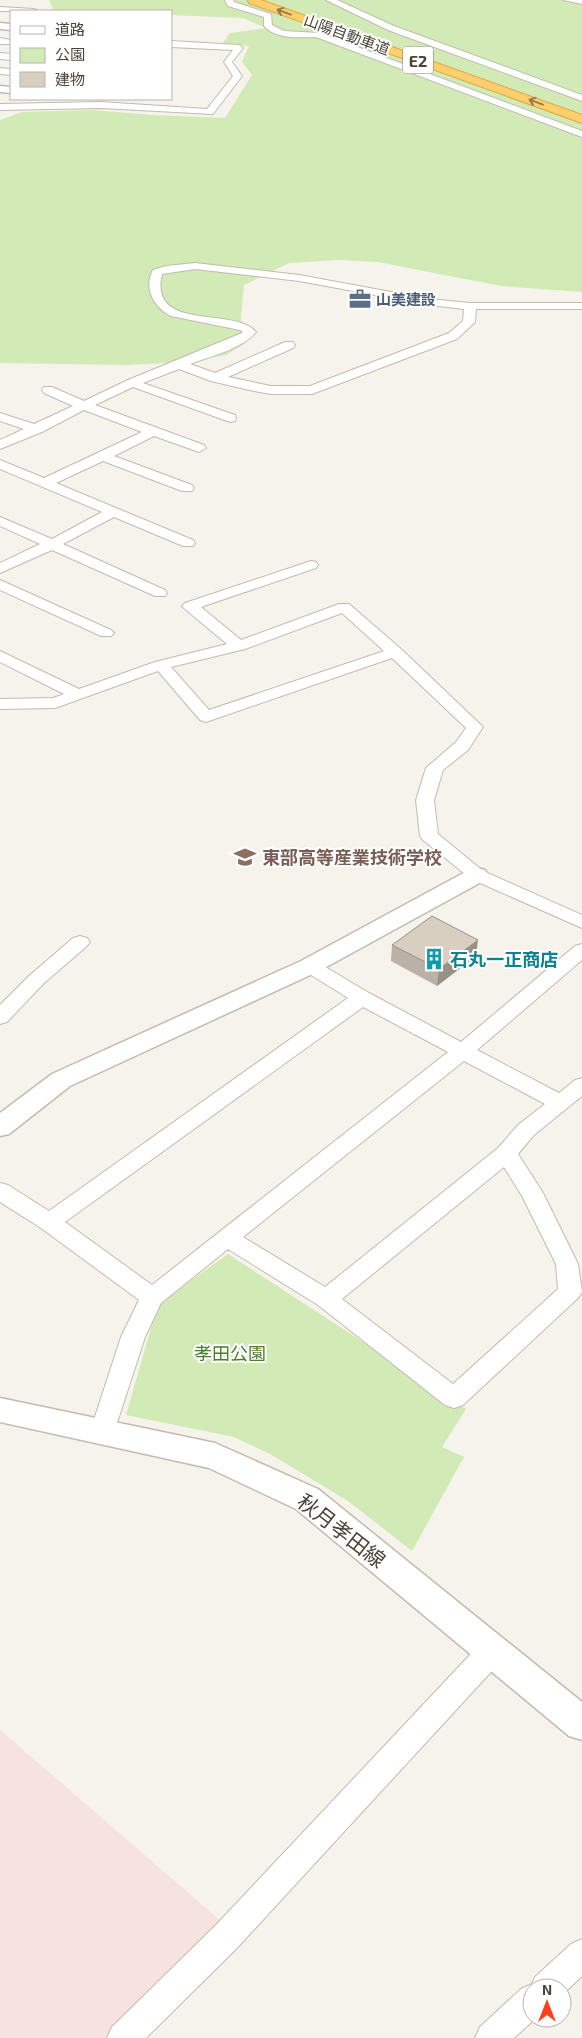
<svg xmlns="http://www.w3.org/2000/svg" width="582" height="2038" font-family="'Exo 2','Noto Sans JP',sans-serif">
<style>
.medical{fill:#f6e3e0}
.green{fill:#d2eab5}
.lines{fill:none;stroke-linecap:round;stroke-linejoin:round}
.minor-casing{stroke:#c2bbae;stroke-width:2}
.tertiary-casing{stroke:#c2bbae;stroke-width:3}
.motorway-casing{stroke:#e0a43c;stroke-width:2}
.minor{fill:#fff;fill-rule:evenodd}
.tertiary{fill:#fff;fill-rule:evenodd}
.motorway{fill:#ffcf6e;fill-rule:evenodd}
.wall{fill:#bab2a6}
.shaded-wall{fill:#979187}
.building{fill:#d8cfc1;stroke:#979187}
.oneway{stroke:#937c4e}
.labels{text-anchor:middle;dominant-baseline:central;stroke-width:4;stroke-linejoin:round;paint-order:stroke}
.far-street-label{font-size:15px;fill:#4b4439;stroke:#fff}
.far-service-label{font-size:15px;font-weight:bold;fill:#4e5e75;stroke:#fff;text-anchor:start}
.shield{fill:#fff;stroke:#817c74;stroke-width:1}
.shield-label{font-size:16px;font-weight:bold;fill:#4b4439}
.education-label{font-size:18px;font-weight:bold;fill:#785e54;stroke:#fff;text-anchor:start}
.culture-label{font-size:18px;font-weight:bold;fill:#0d838f;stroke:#fff;text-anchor:start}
.park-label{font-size:18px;fill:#4a7f2a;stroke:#fff}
.near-street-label{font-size:21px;fill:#4b4439;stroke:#fff}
</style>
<rect width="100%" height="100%" fill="#f6f3ec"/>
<path class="medical" d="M 0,1730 L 222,1922 L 107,2038 L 0,2038 Z"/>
<path class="green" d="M 49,0 L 582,0 L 582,292 L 501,286 L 378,262 L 338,260 L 289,263 L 244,285 L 241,317 L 244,344 L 226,355 L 186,362 L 127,365 L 0,363 L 0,120 L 22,112 L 92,110 L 153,115 L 225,118 L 252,75 L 242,62 L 249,46 L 222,44 L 230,33 L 266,28 L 243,18 L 171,15 L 171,11 L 53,10 Z
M 228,1254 L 466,1409 L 442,1447 L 464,1457 L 412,1551 L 348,1501 L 270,1454 L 234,1437 L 126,1415 L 153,1321 L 162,1301 Z"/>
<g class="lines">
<g class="minor-casing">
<path id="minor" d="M 225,0 L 233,0 L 234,2 L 271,14 L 272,25 L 284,31 L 320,33 L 582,131 L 582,137 L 316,37 C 299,37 277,40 264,26 L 264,17 L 228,6 Z
M 326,0 L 337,0 L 394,26 L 582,95 L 582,101 L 388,30 Z
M 563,0 L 582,0 L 582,4 Z
M 0,7 L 34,9 L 38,11 L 0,11 Z
M 0,38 L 11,40 L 11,44 L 0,44 Z
M 171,41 L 239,45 L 243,48 L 232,62 L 242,76 L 213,114 L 101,108 L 0,110 L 0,104 L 101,102 L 207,109 L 233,76 L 224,62 L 233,50 L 171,47 Z
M 0,53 L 11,54 L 11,60 L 0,59 Z
M 0,68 L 11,69 L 11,75 L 0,74 Z
M 195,263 L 299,275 L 429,299 L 470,303 L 582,303 L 582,309 L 476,309 L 475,322 L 457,339 L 312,394 L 271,394 L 249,390 L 211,381 L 179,369 L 143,383 L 235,415 L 236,418 L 235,421 L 230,422 L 133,387 L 95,405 L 204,445 L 206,448 L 199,452 L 154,436 L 114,456 L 192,485 L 194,488 L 192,491 L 182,491 L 103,461 L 56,483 L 193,540 L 195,543 L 193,546 L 183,546 L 114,517 L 63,544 L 165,590 L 167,593 L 165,596 L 155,596 L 52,550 L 0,573 L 0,563 L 40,544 L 0,526 L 0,517 L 52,539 L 102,512 L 0,469 L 0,460 L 44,478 L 142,432 L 84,410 L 42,432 L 0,449 L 0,440 L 24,429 L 0,421 L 0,413 L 34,424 L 73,406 L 44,393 L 42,390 L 44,387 L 52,387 L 84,401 L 128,380 L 242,333 L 243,332 L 240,330 L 171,316 C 154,308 143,288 153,270 L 166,266 ZM 195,269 L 299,281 L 429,305 L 464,309 L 463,321 L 449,333 L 310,386 L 271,386 L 228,377 L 293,348 L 295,345 L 293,342 L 285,342 L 215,373 L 190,364 C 209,357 244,348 256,332 C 235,306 148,333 162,274 Z
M 311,561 L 316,562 L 318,565 L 316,568 L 201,607 L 241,640 L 339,604 L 349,604 L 401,649 L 483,727 L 468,750 L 443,770 L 434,800 L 438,834 L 483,871 L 582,915 L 582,928 L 471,879 L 423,840 L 420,836 L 416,800 L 426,768 L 456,742 L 466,728 L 392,658 L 206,722 L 200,720 L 158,671 L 55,708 L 0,709 L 0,699 L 53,698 L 64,694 L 0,662 L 0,651 L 79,689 L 155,662 L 227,644 L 185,609 L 182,606 L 185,603 ZM 342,613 L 384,651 L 209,710 L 171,667 L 245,649 Z
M 0,580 L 111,630 L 114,633 L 111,636 L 101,636 L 0,590 Z
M 80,936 L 87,938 L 90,942 L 87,946 L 43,984 L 7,1022 L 0,1024 L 0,1005 L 29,976 L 73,938 Z
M 582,944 L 582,960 L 477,1050 L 559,1093 L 575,1080 L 582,1078 L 582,1096 L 534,1135 L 518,1154 L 543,1193 L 578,1264 L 582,1292 L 578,1298 L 463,1405 L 454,1408 L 445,1405 L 318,1305 L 228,1249 L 161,1303 L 145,1337 L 114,1432 L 111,1439 L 102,1442 L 93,1439 L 90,1432 L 121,1337 L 139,1300 L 41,1228 L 0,1202 L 0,1183 L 8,1185 L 49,1211 L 348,998 L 303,970 L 300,966 L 303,962 L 310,960 L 317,962 L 369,993 L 461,1042 L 575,946 ZM 363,1007 L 448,1052 L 152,1285 L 65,1222 ZM 464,1061 L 545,1104 L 518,1125 L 498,1148 L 325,1287 L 243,1237 ZM 504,1167 L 522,1196 L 556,1264 L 558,1289 L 453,1384 L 342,1299 Z
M 492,1639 L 502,1642 L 506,1651 L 502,1660 L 237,1948 L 146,2038 L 107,2038 L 112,2027 L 215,1926 L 482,1642 Z
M 582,1939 L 582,1976 L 562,1995 L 562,1988 L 532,1988 L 532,2018 L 536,2018 L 514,2038 L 475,2038 L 480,2027 L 521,1989 L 532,1984 L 535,1977 L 571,1944 Z"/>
</g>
<g class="tertiary-casing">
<path id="tertiary" d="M 0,23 L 11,24 L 11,30 L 0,29 Z
M 0,86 L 11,87 L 11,93 L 0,92 Z
M 477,868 L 485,870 L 488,875 L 485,880 L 319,971 L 70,1086 L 9,1134 L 0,1136 L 0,1113 L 52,1074 L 301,961 L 469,870 Z
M 0,1398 L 215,1443 L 318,1489 L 582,1702 L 582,1740 L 569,1736 L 296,1509 L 209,1468 L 0,1422 Z"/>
</g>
<g class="motorway-casing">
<path id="motorway" d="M 248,0 L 261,0 L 582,115 L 582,123 L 249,3 Z"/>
</g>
<use href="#minor" class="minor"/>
<use href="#tertiary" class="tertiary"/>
<use href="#motorway" class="motorway"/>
</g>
<path class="wall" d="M 392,945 L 476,956 L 437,986 L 391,961 Z"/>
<path class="shaded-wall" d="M 478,940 L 476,956 L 437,986 L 439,969 Z"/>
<path class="building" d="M 432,916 L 478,940 L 439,969 L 392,945 Z"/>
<defs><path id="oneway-shaft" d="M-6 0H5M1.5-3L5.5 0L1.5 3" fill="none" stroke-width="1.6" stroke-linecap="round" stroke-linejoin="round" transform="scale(1.25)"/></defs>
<g class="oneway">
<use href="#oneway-shaft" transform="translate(284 12) rotate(-160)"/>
<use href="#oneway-shaft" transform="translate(536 102) rotate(-160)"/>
</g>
<defs>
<g id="office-bare" transform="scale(1.725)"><path d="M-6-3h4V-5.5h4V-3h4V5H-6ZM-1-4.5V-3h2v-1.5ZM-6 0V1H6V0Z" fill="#5c6f8a" stroke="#fff" stroke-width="2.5" paint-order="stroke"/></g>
<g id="university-bare" transform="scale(1.725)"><path d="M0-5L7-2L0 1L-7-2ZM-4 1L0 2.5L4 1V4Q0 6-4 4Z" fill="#8d6e63" stroke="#fff" stroke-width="2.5" paint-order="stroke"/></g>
<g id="building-bare" transform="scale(1.725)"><path d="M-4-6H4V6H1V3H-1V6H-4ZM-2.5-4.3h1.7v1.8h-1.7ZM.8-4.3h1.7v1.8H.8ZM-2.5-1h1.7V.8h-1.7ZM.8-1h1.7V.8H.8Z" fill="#0f9aa8" stroke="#fff" stroke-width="2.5" paint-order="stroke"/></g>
</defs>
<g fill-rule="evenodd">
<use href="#office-bare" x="360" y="299"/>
<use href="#university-bare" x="245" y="857"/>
<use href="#building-bare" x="434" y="959"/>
</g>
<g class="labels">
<g class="far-street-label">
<text transform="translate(347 34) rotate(20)">山陽自動車道</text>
</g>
<g class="far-service-label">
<text x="376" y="299">山美建設</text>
</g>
<rect class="shield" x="403" y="46.5" width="30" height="27" rx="4"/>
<g class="shield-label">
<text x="418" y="60">E2</text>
</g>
<g class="education-label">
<text x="262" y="857">東部高等産業技術学校</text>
</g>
<g class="culture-label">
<text x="450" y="959">石丸一正商店</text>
</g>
<g class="park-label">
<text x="230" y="1353">孝田公園</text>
</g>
<g class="near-street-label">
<text transform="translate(342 1530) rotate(38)">秋月孝田線</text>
</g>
</g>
<rect x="10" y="10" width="162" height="90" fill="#ffffff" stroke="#b7b4b0"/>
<rect x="20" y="26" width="25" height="8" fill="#ffffff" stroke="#b7b4b0"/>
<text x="55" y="35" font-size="15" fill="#4b4439">道路</text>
<rect x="20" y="48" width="25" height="15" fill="#d2eab5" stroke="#b7b4b0"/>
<text x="55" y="60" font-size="15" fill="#4b4439">公園</text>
<rect x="20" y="72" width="25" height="15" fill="#d8cfc1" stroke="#b7b4b0"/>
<text x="55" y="85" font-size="15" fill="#4b4439">建物</text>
<g transform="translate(547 2003)"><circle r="24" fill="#ffffff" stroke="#b7b4b0"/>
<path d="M0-4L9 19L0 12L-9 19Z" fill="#fc3f1d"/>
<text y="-8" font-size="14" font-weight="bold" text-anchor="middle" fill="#4b4439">N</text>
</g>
</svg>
